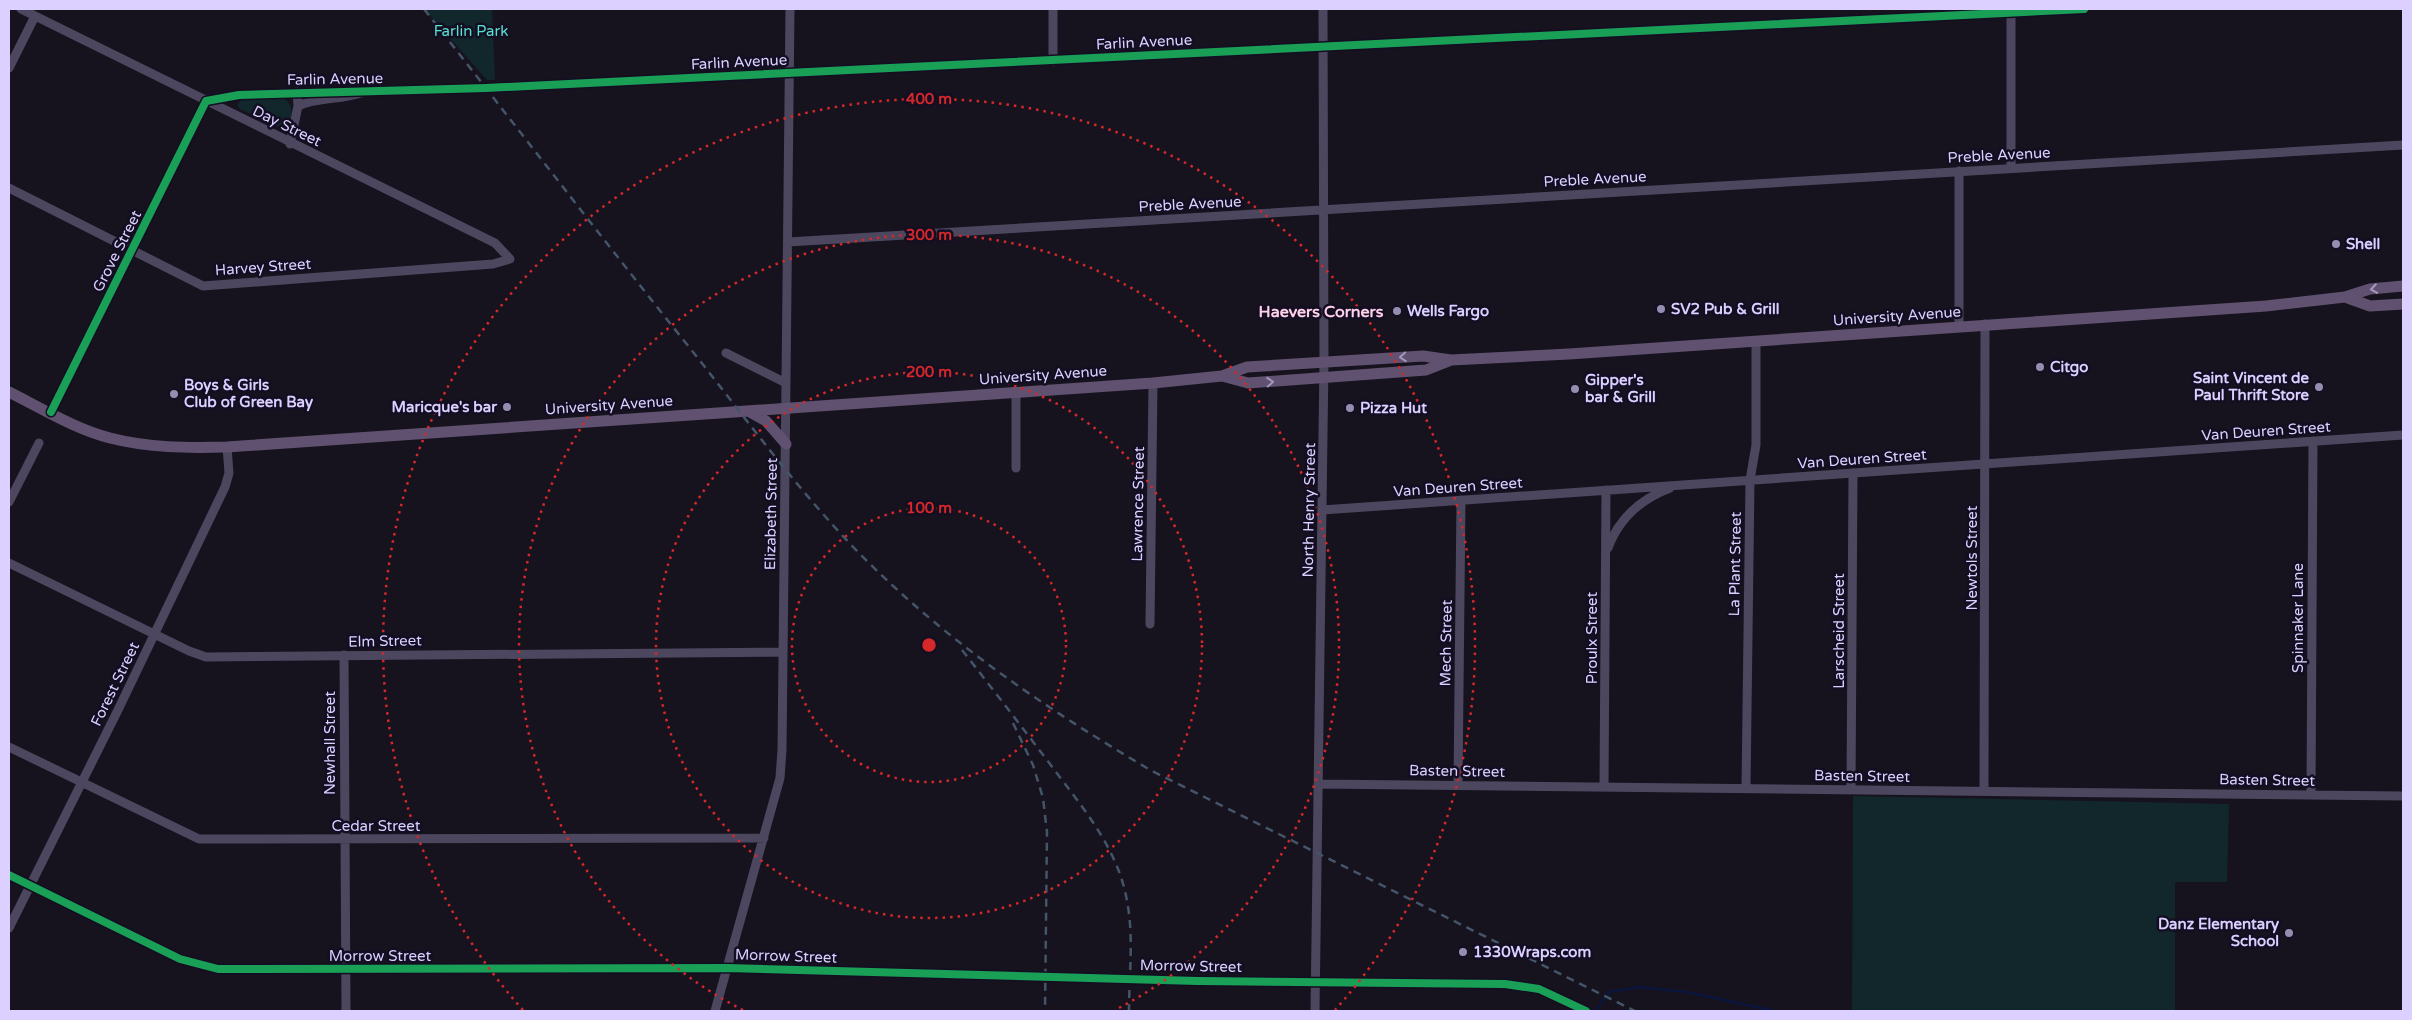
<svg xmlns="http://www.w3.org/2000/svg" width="2412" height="1020" font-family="'Varela Round',sans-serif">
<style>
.green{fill:#12272b}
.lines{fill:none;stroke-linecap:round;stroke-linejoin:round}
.stream{stroke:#0a163e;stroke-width:2.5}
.minor{stroke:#4c475f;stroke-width:9}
.major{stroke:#615170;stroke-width:11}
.rail{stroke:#445469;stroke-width:2.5;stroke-dasharray:8 6;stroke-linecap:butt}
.cycleway-casing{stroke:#140e23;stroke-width:11}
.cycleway{stroke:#1a9f57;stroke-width:8}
.oneway{stroke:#a497bf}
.ring{fill:none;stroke:#d62828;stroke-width:2.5;stroke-dasharray:2.5 5}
.poi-dot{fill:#968eb0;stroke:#140e23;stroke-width:2}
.labels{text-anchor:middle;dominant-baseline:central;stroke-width:5;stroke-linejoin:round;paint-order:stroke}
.park-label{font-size:15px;fill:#5ae0d0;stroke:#140e23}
.street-label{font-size:15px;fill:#dbd0ff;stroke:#140e23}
.poi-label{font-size:15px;font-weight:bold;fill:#dbd0ff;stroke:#140e23;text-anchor:start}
.neighbourhood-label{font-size:16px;font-weight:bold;fill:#ffd2e9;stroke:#140e23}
.centre{fill:#d62828;stroke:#140e23;stroke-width:2.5}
.ring-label{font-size:15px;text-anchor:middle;font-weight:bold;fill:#d62828;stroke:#140e23;stroke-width:5;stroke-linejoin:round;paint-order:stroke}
</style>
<rect width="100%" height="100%" fill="#16131e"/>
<path class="green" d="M 424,9 L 492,9 L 495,80 L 487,80 Z
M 281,97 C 296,105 292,116 289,130 L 287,131 L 240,109 L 237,105 L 241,99 Z
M 1853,796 L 2229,804 L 2227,882 L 2175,882 L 2175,1011 L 1852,1011 Z"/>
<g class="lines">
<path class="stream" d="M 1595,1011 L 1609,992 L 1640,987 L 1687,992 L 1775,1011"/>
<path class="minor" d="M 1053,9 L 1053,61
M 2011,9 L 2011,168
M 9,68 L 35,16
M 298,106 C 318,97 340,100 361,93
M 290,144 L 298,106 L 297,92
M 1959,171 L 1959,327
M 9,188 L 203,286 L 493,264 L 510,259 L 495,243 L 21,9
M 788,242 L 2403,145
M 726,353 L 786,383
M 1016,392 L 1016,468
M 51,412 L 206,101 L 239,95 L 486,88 L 2084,9
M 9,502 L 39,443
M 1322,510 L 2403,435
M 1608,548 C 1619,518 1641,499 1670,488
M 9,563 L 189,651 L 206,657 L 783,652
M 1150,624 L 1153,383
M 344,655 L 346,1011
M 9,747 L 199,839 L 764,838
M 1320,784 L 2403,796
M 1458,785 L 1461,500
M 1604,787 L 1606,490
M 1746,788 L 1750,480 L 1756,445 L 1756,341
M 1851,789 L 1853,473
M 1984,791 L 1985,324
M 2311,795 L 2313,441
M 9,875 L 180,959 L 218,969 L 727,968 L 1198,981 L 1505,984 L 1539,989 L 1586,1011
M 9,928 L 118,710 L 225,487 L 229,473 L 227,447
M 715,1011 L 780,778 L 782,750 L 790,9
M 1315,1011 L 1324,362 L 1323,9"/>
<path class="major" d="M 2345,297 L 2370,306 L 2403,304
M 1222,376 L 1248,383 L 1426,370 L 1449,361
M 9,392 C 41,408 75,429 110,438 C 149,448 187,448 227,447 L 1153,383 L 1222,376 L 1247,367 L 1423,356 L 1451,360 L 1569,354 L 2266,306 L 2345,297 L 2370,289 L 2403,286
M 748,411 L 766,421 L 786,444"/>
<path class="rail" d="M 424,9 C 516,126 607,245 701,362 C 752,427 803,496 861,555 C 947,642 1048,710 1152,771 L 1635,1011
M 962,650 C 992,688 1021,726 1050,764 C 1082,807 1118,848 1127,901 C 1134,937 1129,975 1129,1011
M 1013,723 L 1033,765 L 1043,798 L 1047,832 L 1045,1011"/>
<g class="cycleway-casing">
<path id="cycleway" d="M 51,412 L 206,101 L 239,95 L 486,88 L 2084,9
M 9,875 L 180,959 L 218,969 L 727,968 L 1198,981 L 1505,984 L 1539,989 L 1586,1011"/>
</g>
<use href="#cycleway" class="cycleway"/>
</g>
<defs><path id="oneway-chevron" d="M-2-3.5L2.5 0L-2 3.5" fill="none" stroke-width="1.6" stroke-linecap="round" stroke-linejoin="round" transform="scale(1.25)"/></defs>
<g class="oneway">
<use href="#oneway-chevron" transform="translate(2374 289) rotate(172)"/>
<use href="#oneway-chevron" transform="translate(1403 357) rotate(176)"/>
<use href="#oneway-chevron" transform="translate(1270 382) rotate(-4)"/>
</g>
<g class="ring">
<circle cx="929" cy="645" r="137"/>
<circle cx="929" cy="645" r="273"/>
<path d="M743 1010A410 410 0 1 1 1115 1010"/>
<path d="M523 1010A546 546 0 1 1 1335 1010"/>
</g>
<g class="poi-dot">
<circle cx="2336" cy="244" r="5"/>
<circle cx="1661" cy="309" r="5"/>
<circle cx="1397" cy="311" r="5"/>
<circle cx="2040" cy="367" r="5"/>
<circle cx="2319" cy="387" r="5"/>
<circle cx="1575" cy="389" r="5"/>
<circle cx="174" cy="394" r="5"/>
<circle cx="507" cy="407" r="5"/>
<circle cx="1350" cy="408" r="5"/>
<circle cx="2289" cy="933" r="5"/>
<circle cx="1463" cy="952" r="5"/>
</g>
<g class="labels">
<g class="park-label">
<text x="471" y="31">Farlin Park</text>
</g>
<g class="street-label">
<text transform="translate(1144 42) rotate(-3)">Farlin Avenue</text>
<text transform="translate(739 62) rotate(-3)">Farlin Avenue</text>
<text transform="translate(335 79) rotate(-1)">Farlin Avenue</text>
<text transform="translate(287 126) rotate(26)">Day Street</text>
<text transform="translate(1999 155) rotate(-3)">Preble Avenue</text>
<text transform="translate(1595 179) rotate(-3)">Preble Avenue</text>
<text transform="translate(1190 204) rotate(-3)">Preble Avenue</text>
<text transform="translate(117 251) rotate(-63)">Grove Street</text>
<text transform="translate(263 267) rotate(-4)">Harvey Street</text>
<text transform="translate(1897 316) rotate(-4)">University Avenue</text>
<text transform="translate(1043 375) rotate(-4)">University Avenue</text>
<text transform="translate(609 405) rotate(-4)">University Avenue</text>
<text transform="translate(2266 431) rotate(-4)">Van Deuren Street</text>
<text transform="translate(1862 459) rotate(-4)">Van Deuren Street</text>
<text transform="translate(1458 487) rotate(-4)">Van Deuren Street</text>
<text transform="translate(1138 504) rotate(-89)">Lawrence Street</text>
<text transform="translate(1309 510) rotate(-89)">North Henry Street</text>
<text transform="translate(771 514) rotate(-89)">Elizabeth Street</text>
<text transform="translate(1972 558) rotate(-90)">Newtols Street</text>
<text transform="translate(1735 564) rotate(-89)">La Plant Street</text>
<text transform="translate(2298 618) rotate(-90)">Spinnaker Lane</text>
<text transform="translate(1839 631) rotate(-90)">Larscheid Street</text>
<text transform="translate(1592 638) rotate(-90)">Proulx Street</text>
<text transform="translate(385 641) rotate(-1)">Elm Street</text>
<text transform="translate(1446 643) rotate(-89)">Mech Street</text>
<text transform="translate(115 684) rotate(-64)">Forest Street</text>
<text transform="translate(330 743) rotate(-90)">Newhall Street</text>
<text transform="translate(1457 771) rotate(1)">Basten Street</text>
<text transform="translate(1862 776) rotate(1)">Basten Street</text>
<text transform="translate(2267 780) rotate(1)">Basten Street</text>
<text x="376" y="826">Cedar Street</text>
<text x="380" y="956">Morrow Street</text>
<text transform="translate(786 956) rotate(2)">Morrow Street</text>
<text transform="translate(1191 966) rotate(1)">Morrow Street</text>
</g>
<g class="poi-label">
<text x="2346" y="244">Shell</text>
<text x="1671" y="309">SV2 Pub &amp; Grill</text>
<text x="1407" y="311">Wells Fargo</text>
<text x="2050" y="367">Citgo</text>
<text x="2309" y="378" text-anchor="end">Saint Vincent de<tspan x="2309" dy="17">Paul Thrift Store</tspan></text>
<text x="1585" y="380">Gipper's<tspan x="1585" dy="17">bar &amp; Grill</tspan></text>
<text x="184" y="385">Boys &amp; Girls<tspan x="184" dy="17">Club of Green Bay</tspan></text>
<text x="497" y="407" text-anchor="end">Maricque's bar</text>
<text x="1360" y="408">Pizza Hut</text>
<text x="2279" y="924" text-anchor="end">Danz Elementary<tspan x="2279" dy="17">School</tspan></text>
<text x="1473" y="952">1330Wraps.com</text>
</g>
<g class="neighbourhood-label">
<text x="1321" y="312">Haevers Corners</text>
</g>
</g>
<circle cx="929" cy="645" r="8" class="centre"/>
<g class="ring-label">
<text x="929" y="104">400 m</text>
<text x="929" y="240">300 m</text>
<text x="929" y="377">200 m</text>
<text x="929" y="513">100 m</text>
</g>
<rect width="2412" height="1020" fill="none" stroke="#dbd0ff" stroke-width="20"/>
</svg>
